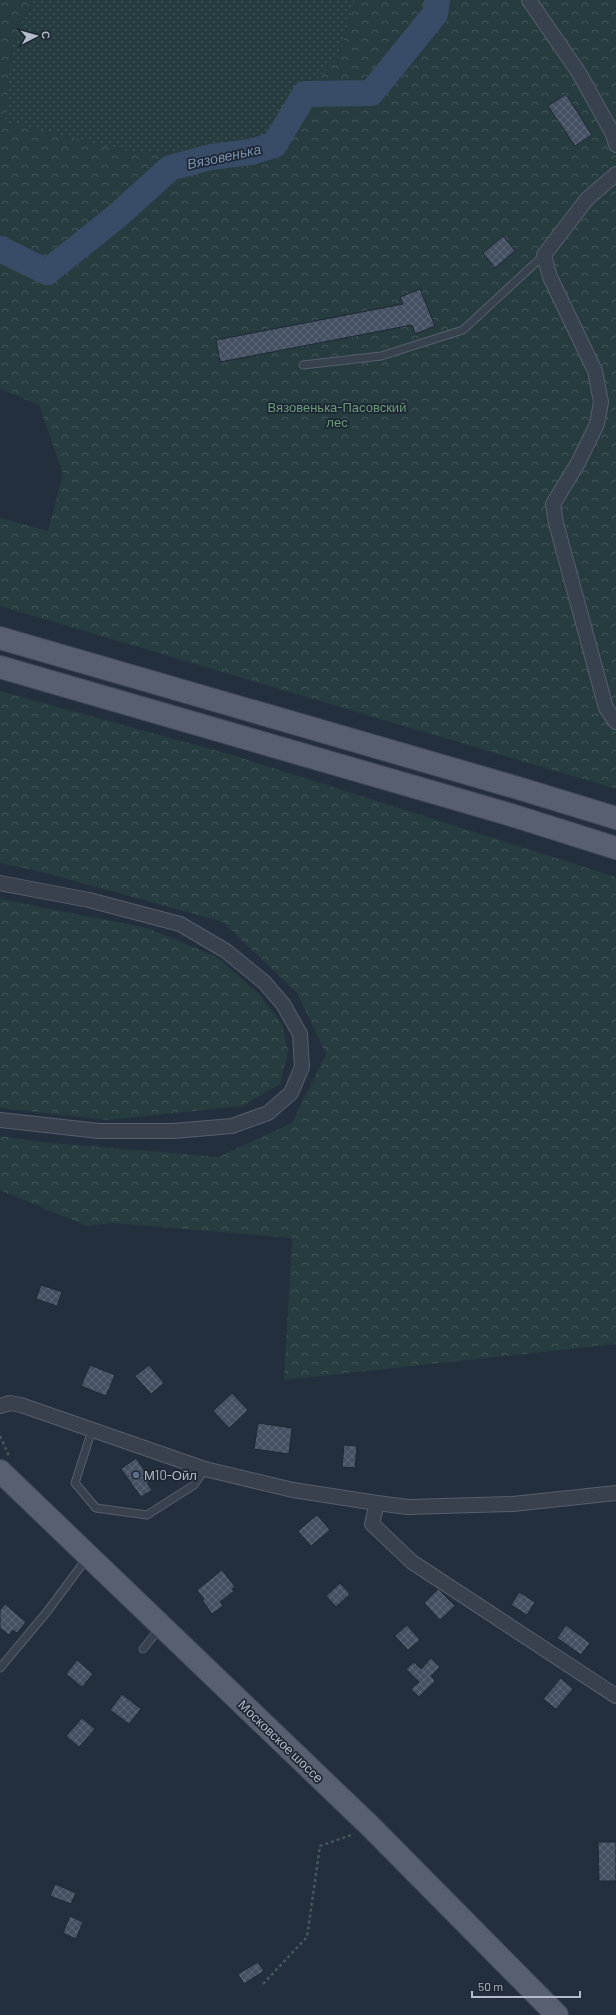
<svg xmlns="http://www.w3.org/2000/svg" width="616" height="2015" font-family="Barlow,sans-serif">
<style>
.grass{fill:url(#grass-dots)}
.forest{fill:url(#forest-crowns)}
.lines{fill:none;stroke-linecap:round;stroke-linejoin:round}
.river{stroke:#394c67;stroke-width:26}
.building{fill:url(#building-cross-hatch);stroke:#1f2835}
.service-casing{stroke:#565f6c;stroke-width:9}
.minor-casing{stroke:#565f6c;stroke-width:16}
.primary-casing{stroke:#414a57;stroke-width:24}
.path{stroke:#44595c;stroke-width:2.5;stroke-dasharray:3 3;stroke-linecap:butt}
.service{stroke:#38414e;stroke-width:7}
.minor{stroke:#38414e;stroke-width:14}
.primary{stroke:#56606e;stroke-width:22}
.service-dot{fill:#5c6f8a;stroke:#1d2633;stroke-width:1.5}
.labels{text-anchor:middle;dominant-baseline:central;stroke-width:3.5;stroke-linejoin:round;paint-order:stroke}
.park-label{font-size:13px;fill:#6b9a76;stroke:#1d2633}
.poi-label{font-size:13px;fill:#b4bcc9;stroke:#1d2633;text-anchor:start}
.street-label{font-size:13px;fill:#b4bcc9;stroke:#1d2633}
.water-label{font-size:14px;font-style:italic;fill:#7c92b1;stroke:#1d2633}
</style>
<defs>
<pattern id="grass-dots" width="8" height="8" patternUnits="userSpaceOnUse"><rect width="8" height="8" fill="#263c3f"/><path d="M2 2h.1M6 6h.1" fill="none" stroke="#435659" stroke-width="1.8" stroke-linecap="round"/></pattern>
<pattern id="forest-crowns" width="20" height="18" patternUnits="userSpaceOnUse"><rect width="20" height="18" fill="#263c3f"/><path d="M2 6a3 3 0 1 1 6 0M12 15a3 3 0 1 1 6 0" fill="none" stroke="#435659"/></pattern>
<pattern id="building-cross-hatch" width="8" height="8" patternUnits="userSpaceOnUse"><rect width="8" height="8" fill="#455162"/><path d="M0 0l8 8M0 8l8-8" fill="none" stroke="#5d6877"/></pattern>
</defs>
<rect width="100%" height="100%" fill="#242f3e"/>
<path class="grass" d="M 34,0 L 355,0 L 339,57 L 305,92 L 271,144 L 139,154 L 5,122 L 12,45 Z"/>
<path class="forest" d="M 0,0 L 34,0 L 12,45 L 5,122 L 139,154 L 271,143 L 305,92 L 339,57 L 355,0 L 616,0 L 616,789 L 0,606 L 0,518 L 48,531 L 63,474 L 39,405 L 0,389 Z
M 0,691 L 232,755 L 616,877 L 616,1344 L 284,1380 L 292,1238 L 113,1223 L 87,1226 L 0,1190 L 0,1136 L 42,1142 L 218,1157 L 292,1123 L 326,1054 L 297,993 L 223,922 L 46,873 L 0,863 Z
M 0,899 L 147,928 L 217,957 L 259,994 L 282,1024 L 288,1051 L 280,1084 L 242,1106 L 108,1120 L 0,1108 Z"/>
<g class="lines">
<path class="river" d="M 0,249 L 47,272 L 117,216 L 170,168 L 211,157 L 251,152 L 274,145 L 305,94 L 371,93 L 435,14 L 437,0"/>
</g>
<path class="building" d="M 566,94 L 592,135 L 575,146 L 548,106 Z
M 503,236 L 515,251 L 495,268 L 483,253 Z
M 420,289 L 435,326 L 415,334 L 412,325 L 220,362 L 216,340 L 403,304 L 400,297 Z
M 41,1285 L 62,1292 L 57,1306 L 36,1299 Z
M 90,1365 L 115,1375 L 106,1396 L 81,1386 Z
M 149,1365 L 164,1383 L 151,1394 L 135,1376 Z
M 232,1393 L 248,1410 L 229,1428 L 213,1411 Z
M 258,1423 L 292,1428 L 289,1454 L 254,1449 Z
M 344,1445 L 357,1446 L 355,1468 L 342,1467 Z
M 136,1458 L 151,1480 L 147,1483 L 152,1490 L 141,1497 L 121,1469 Z
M 317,1515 L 330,1530 L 311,1546 L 298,1531 Z
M 222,1570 L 235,1587 L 232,1589 L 234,1591 L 220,1602 L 223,1606 L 212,1614 L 202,1600 L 204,1599 L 197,1590 Z
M 340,1583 L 350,1594 L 336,1607 L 326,1596 Z
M 438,1589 L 455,1606 L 440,1620 L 424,1603 Z
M 519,1592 L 535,1602 L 527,1615 L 511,1605 Z
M 5,1604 L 26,1622 L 17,1633 L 13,1630 L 9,1635 L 0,1628 L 0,1610 Z
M 407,1625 L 420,1640 L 408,1650 L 395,1636 Z
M 566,1625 L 590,1643 L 581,1655 L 557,1638 Z
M 431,1658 L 440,1667 L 431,1676 L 435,1681 L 419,1697 L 411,1689 L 419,1682 L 406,1669 L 414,1662 L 421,1669 Z
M 77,1660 L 93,1674 L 82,1687 L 66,1674 Z
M 561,1678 L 573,1689 L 556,1709 L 543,1699 Z
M 122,1694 L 141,1709 L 129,1724 L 110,1710 Z
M 82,1718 L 95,1729 L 79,1747 L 66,1736 Z
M 598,1842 L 616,1842 L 616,1881 L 599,1881 Z
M 55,1884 L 76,1893 L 71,1904 L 50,1896 Z
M 70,1916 L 83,1922 L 76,1939 L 63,1933 Z
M 258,1962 L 264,1971 L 244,1984 L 238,1974 Z"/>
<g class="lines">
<g class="service-casing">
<path id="service" d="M 303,365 L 381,356 L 463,330 L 544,255
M 92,1430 L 75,1483 L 96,1508 L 147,1515 L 194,1485 L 205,1469
M 143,1649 L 160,1628
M 0,1668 L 46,1613 L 87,1558"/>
</g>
<g class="minor-casing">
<path id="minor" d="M 529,0 L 579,73 L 613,134 L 616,145
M 616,174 L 587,199 L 544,255 L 550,277 L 595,371 L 601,402 L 597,424 L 578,463 L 553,504 L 556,523 L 606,708 L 616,722
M 0,883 L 89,900 L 180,924 L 226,951 L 264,982 L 283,1004 L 300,1034 L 302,1067 L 291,1093 L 268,1113 L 232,1126 L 173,1131 L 99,1131 L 0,1120
M 0,1406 L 10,1403 L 21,1405 L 205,1469 L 293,1490 L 377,1503 L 408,1507 L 513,1504 L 616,1493
M 377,1503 L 372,1524 L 412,1562 L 616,1696"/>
</g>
<g class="primary-casing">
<path id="primary" d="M 0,638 L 518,788 L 616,818
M 0,667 L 508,814 L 616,848
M 0,1471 L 371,1827 L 557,2015"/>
</g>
<path class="path" d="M 0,1436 L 9,1456
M 263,1984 L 307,1937 L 320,1846 L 354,1834"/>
<use href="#service" class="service"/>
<use href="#minor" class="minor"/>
<use href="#primary" class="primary"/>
</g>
<circle class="service-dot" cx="136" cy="1475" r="4"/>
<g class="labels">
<g class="park-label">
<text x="337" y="407">Вязовенька-Пасовский<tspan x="337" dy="15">лес</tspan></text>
</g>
<g class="poi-label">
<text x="144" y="1475">М10-Ойл</text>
</g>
<g class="street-label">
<text transform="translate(281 1741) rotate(44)">Московское шоссе</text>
</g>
<g class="water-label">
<text transform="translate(224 156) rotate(-12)">Вязовенька</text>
</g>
</g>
<g transform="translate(36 36) rotate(84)" stroke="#1d2633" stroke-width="3" paint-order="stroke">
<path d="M0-3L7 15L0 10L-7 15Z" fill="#b4bcc9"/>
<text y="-6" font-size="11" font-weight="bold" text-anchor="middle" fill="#b4bcc9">С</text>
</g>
<path d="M472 1991v6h108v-6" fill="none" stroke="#b4bcc9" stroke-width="2"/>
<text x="478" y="1991" font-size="12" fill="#b4bcc9" stroke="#1d2633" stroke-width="3" paint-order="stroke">50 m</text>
</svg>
